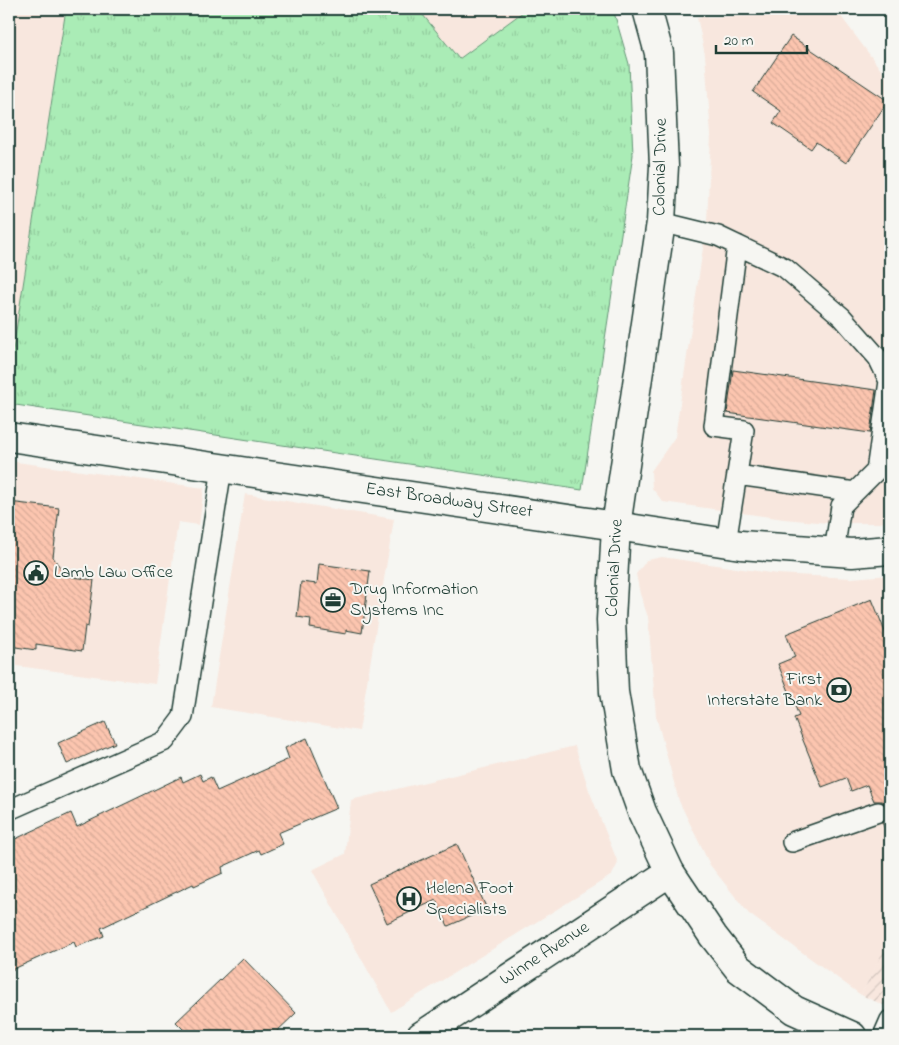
<svg xmlns="http://www.w3.org/2000/svg" width="899" height="1045" font-family="'Indie Flower',sans-serif">
<style>
.built{fill:#f8e7de}
.industrial{fill:url(#industrial-furrows)}
.grass{fill:url(#grass-tufts);stroke:#649475}
.building{fill:url(#building-back-hatch);stroke:#1f3d34}
.lines{fill:none;stroke-linecap:round;stroke-linejoin:round}
.lane-casing{stroke:#1f3d34;stroke-width:22}
.street-casing{stroke:#1f3d34;stroke-width:31}
.secondary-casing{stroke:#1f3d34;stroke-width:31}
.lane{stroke:#f6f6f2;stroke-width:19}
.street{stroke:#f6f6f2;stroke-width:28}
.secondary{stroke:#f6f6f2;stroke-width:28}
.labels{text-anchor:middle;dominant-baseline:central;stroke-width:4;stroke-linejoin:round;paint-order:stroke}
.street-label{font-size:18px;fill:#1f3d34;stroke:#f6f6f2}
.poi-label{font-size:18px;fill:#1f3d34;stroke:#f6f6f2;text-anchor:start}
</style>
<defs>
<pattern id="industrial-furrows" width="10" height="10" patternUnits="userSpaceOnUse" patternTransform="scale(1.25)"><rect width="10" height="10" fill="#f8e7de"/><path d="M-1 1l2-2M0 10L10 0M9 11l2-2" fill="none" stroke="#d4c7bf"/></pattern>
<pattern id="grass-tufts" width="24" height="20" patternUnits="userSpaceOnUse" patternTransform="scale(1.25)"><rect width="24" height="20" fill="#aaecb6"/><path d="M3 7l-1-3M5 7V3M7 7l1-3M15 17l-1-3M17 17v-4M19 17l1-3" fill="none" stroke="#92cb9d"/></pattern>
<pattern id="building-back-hatch" width="6" height="6" patternUnits="userSpaceOnUse" patternTransform="scale(1.25)"><rect width="6" height="6" fill="#fcc5af"/><path d="M-1 5l2 2M0 0l6 6M5-1l2 2" fill="none" stroke="#d8aa97"/></pattern>
</defs>
<rect width="100%" height="100%" fill="#f6f6f2"/>
<filter id="ink" filterUnits="userSpaceOnUse"><feTurbulence type="fractalNoise" baseFrequency=".02" numOctaves="2"/><feDisplacementMap in="SourceGraphic" scale="10" xChannelSelector="R" yChannelSelector="G"/><feConvolveMatrix kernelMatrix="1 2 1 2 8 2 1 2 1" color-interpolation-filters="sRGB"/></filter>
<g filter="url(#ink)">
<path class="built" d="M 9,9 L 66,9 L 9,376 Z
M 418,9 L 527,9 L 459,59 Z
M 840,15 L 890,82 L 890,521 L 880,523 L 828,523 L 784,519 L 663,502 L 652,488 L 651,471 L 675,437 L 707,221 L 711,135 L 705,55 L 697,17 Z
M 9,461 L 204,488 L 199,525 L 178,522 L 155,684 L 9,665 Z
M 245,494 L 394,519 L 359,731 L 211,707 Z
M 662,557 L 777,574 L 851,578 L 890,575 L 890,939 L 861,995 L 749,914 L 710,865 L 679,801 L 656,716 L 648,617 L 640,594 L 636,574 L 647,560 Z
M 575,746 L 589,790 L 618,863 L 612,875 L 391,1012 L 312,870 L 345,854 L 351,800 Z"/>
<path class="industrial" d="M 890,937 L 890,1008 L 861,995 Z"/>
<path class="grass" d="M 66,9 L 418,9 L 459,59 L 527,9 L 613,9 L 629,64 L 633,155 L 582,490 L 9,404 L 9,376 Z"/>
<path class="building" d="M 791,36 L 888,101 L 846,163 L 816,142 L 811,149 L 773,123 L 781,111 L 753,92 Z
M 733,370 L 876,390 L 870,433 L 727,413 Z
M 9,502 L 59,508 L 53,557 L 66,576 L 94,580 L 88,627 L 85,626 L 82,651 L 36,644 L 36,650 L 9,646 Z
M 319,564 L 370,571 L 362,633 L 346,630 L 346,634 L 310,628 L 311,619 L 297,617 L 301,582 L 317,584 Z
M 872,599 L 890,644 L 889,839 L 882,822 L 889,815 L 888,808 L 885,803 L 881,801 L 874,801 L 867,785 L 851,791 L 846,778 L 822,787 L 794,718 L 799,716 L 778,664 L 795,657 L 786,634 Z
M 105,722 L 115,743 L 67,764 L 58,743 Z
M 307,738 L 337,808 L 278,833 L 283,844 L 261,854 L 259,850 L 222,867 L 223,873 L 194,886 L 193,884 L 101,928 L 104,936 L 76,947 L 74,942 L 9,971 L 9,842 L 71,813 L 77,827 L 181,777 L 183,782 L 200,774 L 203,781 L 211,777 L 217,791 L 289,759 L 285,748 Z
M 457,844 L 487,909 L 448,926 L 436,900 L 387,923 L 369,884 Z
M 243,958 L 296,1013 L 272,1036 L 190,1036 L 176,1022 Z"/>
<g class="lines">
<g class="lane-casing">
<path id="lane" d="M 661,222 L 718,236 L 785,268 L 842,317 L 878,358 L 889,381 L 876,471 L 841,506 L 834,552
M 737,475 L 855,492
M 726,543 L 744,430 L 714,426 L 737,245
M 9,810 L 165,741 L 183,717 L 222,468
M 792,842 L 878,812
M 883,1036 L 890,1020"/>
</g>
<g class="street-casing">
<path id="street" d="M 616,526 L 741,545 L 852,553 L 890,550
M 421,1036 L 670,872"/>
</g>
<g class="secondary-casing">
<path id="secondary" d="M 647,9 L 659,53 L 664,166 L 661,222 L 616,526 L 611,620 L 614,692 L 627,770 L 642,812 L 670,872 L 713,936 L 738,968 L 794,1010 L 852,1036
M 9,437 L 616,526"/>
</g>
<use href="#lane" class="lane"/>
<use href="#street" class="street"/>
<use href="#secondary" class="secondary"/>
</g>
</g>
<defs>
<g id="civic-ring" transform="scale(1.25)"><circle r="9.5" fill="#f6f6f2" stroke="#1f3d34" stroke-width="1.5"/><path d="M-.6-6.5H3V-4.5H.6V-3L4-1V1h2V6H-6V1h2V-1L-.6-3ZM-1.2 2.5V6h2.4V2.5Z" fill="#1f3d34"/></g>
<g id="office-ring" transform="scale(1.25)"><circle r="9.5" fill="#f6f6f2" stroke="#1f3d34" stroke-width="1.5"/><path d="M-6-3h4V-5.5h4V-3h4V5H-6ZM-1-4.5V-3h2v-1.5ZM-6 0V1H6V0Z" fill="#1f3d34"/></g>
<g id="bank-ring" transform="scale(1.25)"><circle r="9.5" fill="#f6f6f2" stroke="#1f3d34" stroke-width="1.5"/><path d="M-6-4H6V4H-6ZM0-2.3a2.3 2.3 0 1 0 0 4.6a2.3 2.3 0 1 0 0-4.6Z" fill="#1f3d34"/></g>
<g id="hospital-ring" transform="scale(1.25)"><circle r="9.5" fill="#f6f6f2" stroke="#1f3d34" stroke-width="1.5"/><path d="M-5-5h3v3.5h4V-5h3V5h-3V1.5h-4V5h-3Z" fill="#1f3d34"/></g>
</defs>
<g fill-rule="evenodd">
<use href="#civic-ring" x="36" y="573"/>
<use href="#office-ring" x="333" y="600"/>
<use href="#bank-ring" x="839" y="690"/>
<use href="#hospital-ring" x="409" y="899"/>
</g>
<g class="labels">
<g class="street-label">
<text transform="translate(661 167) rotate(-89)">Colonial Drive</text>
<text transform="translate(449 501) rotate(8)">East Broadway Street</text>
<text transform="translate(615 568) rotate(-87)">Colonial Drive</text>
<text transform="translate(545 954) rotate(-33)">Winne Avenue</text>
</g>
<g class="poi-label">
<text x="54" y="573">Lamb Law Office</text>
<text x="350" y="590">Drug Information<tspan x="350" dy="21">Systems Inc</tspan></text>
<text x="822" y="680" text-anchor="end">First<tspan x="822" dy="21">Interstate Bank</tspan></text>
<text x="426" y="889">Helena Foot<tspan x="426" dy="21">Specialists</tspan></text>
</g>
</g>
<rect width="899" height="1045" fill="none" stroke="#f6f6f2" stroke-width="30"/>
<rect x="15" y="15" width="869" height="1015" fill="none" stroke="#1f3d34" stroke-width="2" filter="url(#ink)"/>
<path d="M716 45v8h91v-8" fill="none" stroke="#1f3d34" stroke-width="2.5"/>
<text x="724" y="45" font-size="15" fill="#1f3d34" stroke="#f6f6f2" stroke-width="4" paint-order="stroke">20 m</text>
</svg>
